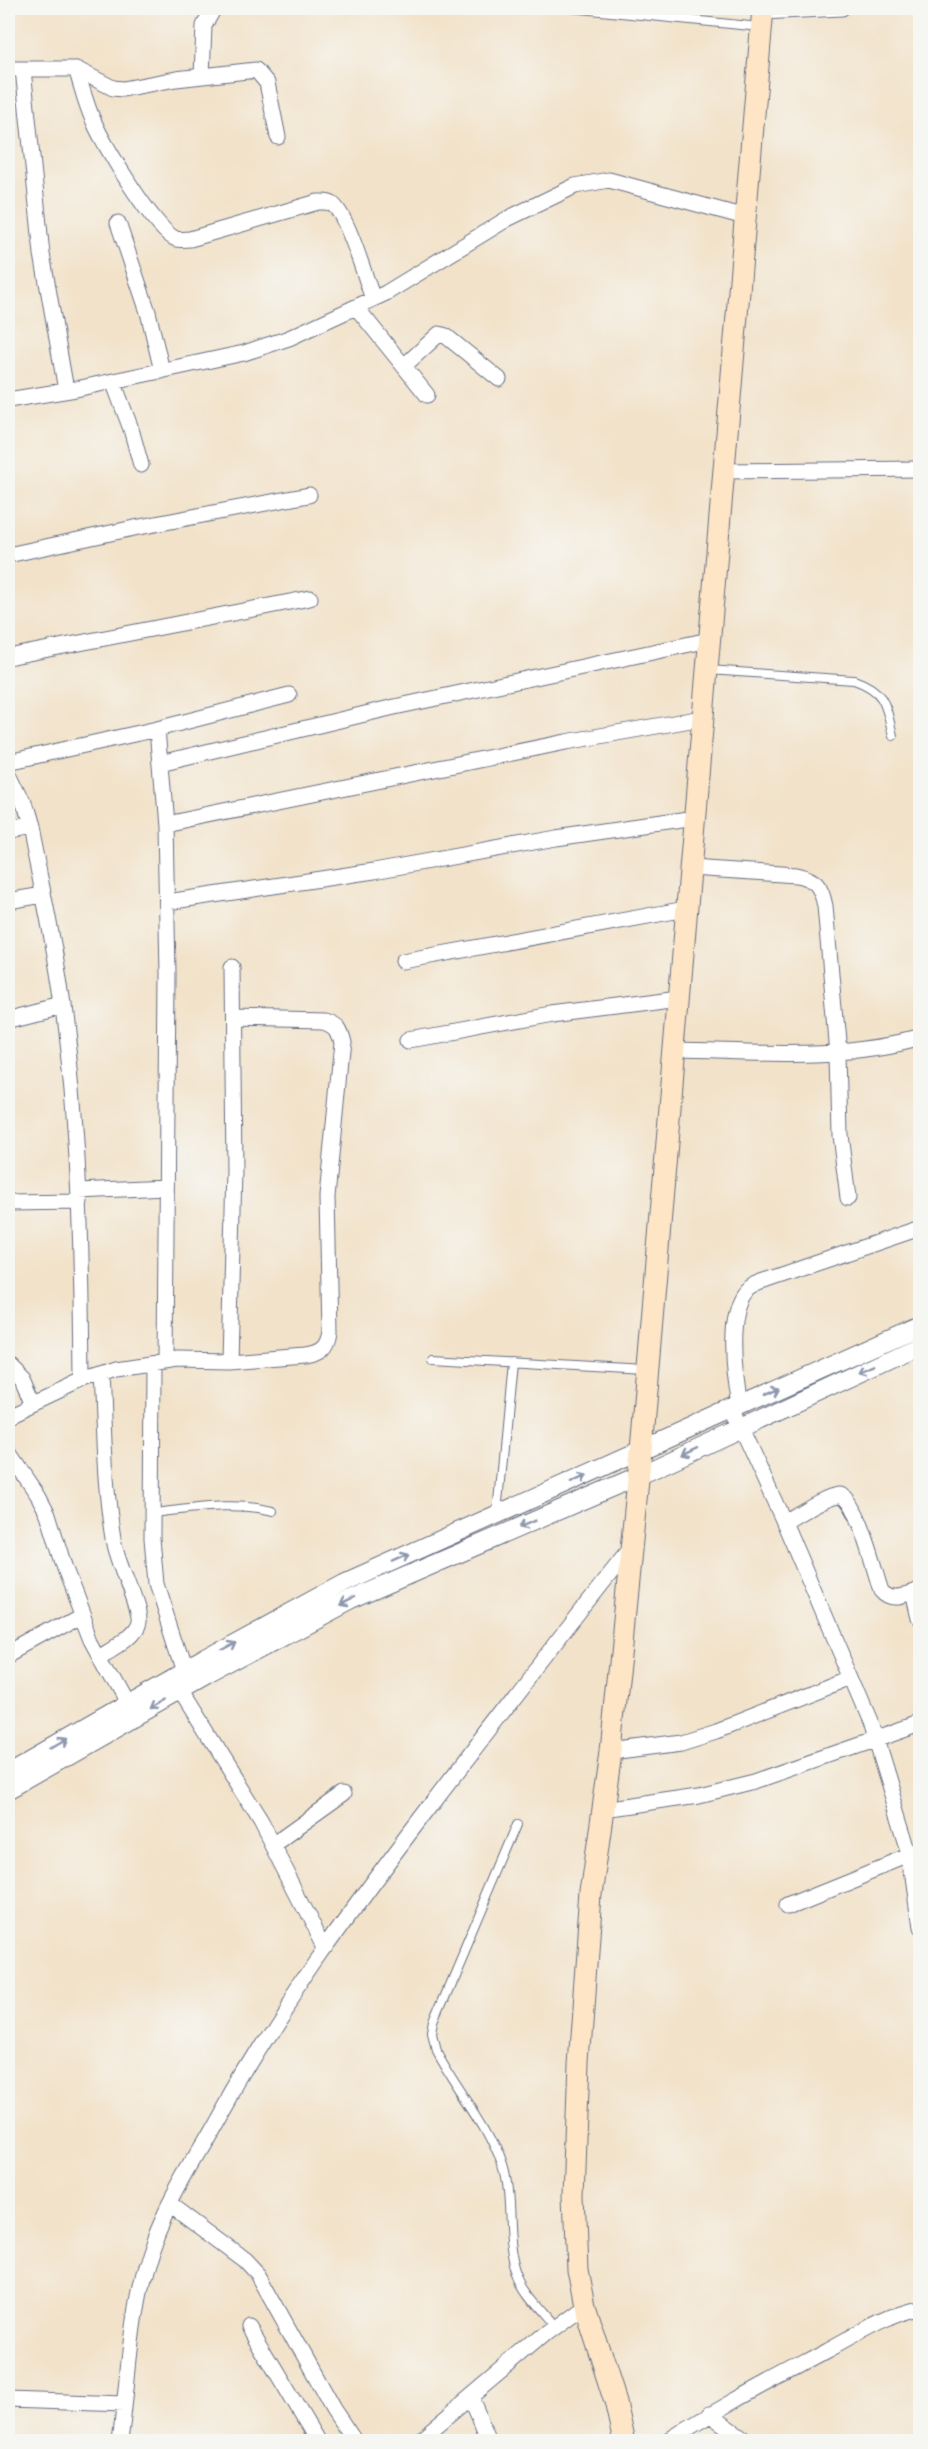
<svg xmlns="http://www.w3.org/2000/svg" width="928" height="2449" font-family="Pangolin,sans-serif">
<style>
.lines{fill:none;stroke-linecap:round;stroke-linejoin:round}
.service-casing{stroke:#666e83;stroke-width:10}
.minor-casing{stroke:#666e83;stroke-width:17}
.tertiary-casing{stroke:#666e83;stroke-width:20}
.secondary-casing{stroke:#666e83;stroke-width:23}
.service{stroke:#fff;stroke-width:8}
.minor{stroke:#fff;stroke-width:15}
.tertiary{stroke:#fff;stroke-width:18}
.secondary{stroke:#fde5c5;stroke-width:21}
.oneway{stroke:#8d97ae}
</style>
<rect width="100%" height="100%" fill="#f6f6f2"/>
<filter id="ink" filterUnits="userSpaceOnUse"><feTurbulence type="fractalNoise" baseFrequency=".0167" numOctaves="2"/><feDisplacementMap in="SourceGraphic" scale="12" xChannelSelector="R" yChannelSelector="G"/><feConvolveMatrix kernelMatrix="1 2 1 2 8 2 1 2 1" color-interpolation-filters="sRGB"/></filter>
<filter id="wash" filterUnits="userSpaceOnUse"><feTurbulence type="fractalNoise" baseFrequency=".008" numOctaves="4" result="noise"/><feDisplacementMap in="SourceGraphic" scale="24" xChannelSelector="R" yChannelSelector="G"/><feGaussianBlur stdDeviation="1.35" result="paint"/><feColorMatrix in="noise" values="0 0 0 0 0 0 0 0 0 0 0 0 0 0 0 0 0 1.4 0 .05"/><feComposite in="paint" operator="in"/></filter>
<g filter="url(#wash)">
<rect width="100%" height="100%" fill="#f2e2c9"/>
</g>
<g filter="url(#ink)">
<g class="lines">
<g class="service-casing">
<path id="service" d="M 571,8 L 760,27
M 708,670 L 854,680 C 886,691 886,706 893,736
M 433,1358 L 646,1370
M 152,1513 C 192,1509 234,1501 273,1511
M 497,1513 L 511,1362
M 518,1824 L 434,2023 L 432,2034 L 436,2049 C 457,2089 488,2123 502,2166 C 513,2201 504,2241 517,2276 C 524,2295 542,2312 555,2328"/>
</g>
<g class="minor-casing">
<path id="minor" d="M 762,12 L 842,8
M 8,69 L 76,69 L 113,88 L 123,89 L 176,79 L 256,70 L 267,83 L 278,137
M 23,69 L 42,254 L 66,390
M 76,69 C 82,87 86,106 94,122 C 103,144 156,232 176,239 C 180,240 186,239 190,239 L 318,202 C 323,202 327,201 332,204 C 347,213 366,280 373,299
M 202,76 L 204,26 L 214,8
M 118,223 L 148,312 L 162,371
M 356,307 L 427,395
M 404,366 L 439,334 L 446,336 L 499,379
M 113,381 L 131,429 L 141,465
M 8,400 L 76,389 L 244,353 L 289,338 L 386,293 L 507,219 L 575,186 L 609,180 L 745,217
M 724,471 L 920,469
M 8,555 L 134,528 L 309,495
M 8,657 L 310,598
M 157,729 L 165,824 L 168,974 L 165,1362
M 8,762 L 157,729 L 289,695
M 160,763 L 390,708 L 709,640
M 8,772 L 23,804 L 30,828 C 40,880 52,932 60,985 C 79,1116 82,1248 83,1380
M 165,824 L 566,742 L 702,718
M 8,832 L 30,828
M 690,868 L 796,875 C 816,879 821,886 825,906 L 838,1053 L 840,1135 L 848,1198
M 8,901 L 43,895
M 167,902 L 374,871 L 556,838 L 694,818
M 403,961 L 686,909
M 8,1019 L 63,1005
M 411,1040 L 552,1014 L 679,998
M 675,1051 C 757,1052 840,1061 920,1038
M 79,1191 L 166,1187
M 8,1203 L 80,1202
M 229,1361 L 234,1171 L 232,967
M 8,1364 L 22,1378 L 33,1403
M 153,1364 L 152,1538 L 156,1584 L 184,1671
M 739,1406 C 734,1379 725,1312 746,1290 C 752,1285 760,1282 767,1280 L 920,1228
M 732,1409 L 784,1522 L 870,1723 L 909,1850 L 920,1928
M 8,1418 L 11,1414 L 83,1380 L 116,1369 L 177,1360 L 229,1361 L 305,1355 C 321,1353 328,1347 330,1331 L 327,1197 L 342,1042 C 339,1029 337,1024 324,1020 L 233,1018
M 8,1451 L 38,1495 L 48,1514 L 65,1569 L 92,1639 L 127,1703
M 784,1522 C 797,1515 825,1496 839,1495 C 857,1494 876,1574 882,1590 C 893,1603 906,1595 920,1591
M 914,1593 L 920,1619
M 101,1654 C 112,1647 135,1637 138,1622 C 140,1611 117,1562 114,1544 C 104,1488 104,1430 101,1374
M 8,1656 L 82,1615
M 180,1692 L 261,1822 L 325,1947
M 611,1751 L 681,1742 L 716,1731 L 851,1678
M 602,1809 L 699,1795 L 756,1781 L 920,1724
M 274,1844 L 344,1794
M 788,1904 L 909,1855
M 170,2204 L 245,2260 L 258,2274 L 333,2409 L 355,2442
M 249,2326 L 318,2442
M 471,2397 L 490,2442
M 8,2400 L 124,2404
M 709,2414 L 749,2442
M 120,2442 C 129,2375 130,2303 154,2239 C 170,2196 198,2155 220,2114 C 279,2008 351,1910 424,1814 C 492,1725 561,1636 631,1548
M 417,2442 L 545,2334 L 584,2305
M 666,2442 C 717,2409 771,2381 825,2352 C 855,2336 887,2315 920,2308"/>
</g>
<g class="tertiary-casing">
<path id="tertiary" d="M 8,1772 L 201,1661 L 344,1583 L 920,1325
M 8,1790 L 210,1675 L 351,1600 L 638,1476 L 920,1345"/>
</g>
<g class="secondary-casing">
<path id="secondary" d="M 624,2442 L 615,2402 L 584,2305 L 577,2269 L 574,2194 L 579,2063 L 591,1895 L 611,1751 L 641,1450 L 763,8"/>
</g>
<use href="#service" class="service"/>
<use href="#minor" class="minor"/>
<use href="#tertiary" class="tertiary"/>
<use href="#secondary" class="secondary"/>
</g>
<defs><path id="oneway-shaft" d="M-6 0H5M1.5-3L5.5 0L1.5 3" fill="none" stroke-width="1.6" stroke-linecap="round" stroke-linejoin="round" transform="scale(1.5)"/></defs>
<g class="oneway">
<use href="#oneway-shaft" transform="translate(867 1369) rotate(156)"/>
<use href="#oneway-shaft" transform="translate(771 1391) rotate(-24)"/>
<use href="#oneway-shaft" transform="translate(690 1451) rotate(155)"/>
<use href="#oneway-shaft" transform="translate(579 1479) rotate(-25)"/>
<use href="#oneway-shaft" transform="translate(527 1524) rotate(157)"/>
<use href="#oneway-shaft" transform="translate(401 1558) rotate(-24)"/>
<use href="#oneway-shaft" transform="translate(348 1602) rotate(153)"/>
<use href="#oneway-shaft" transform="translate(227 1646) rotate(-28)"/>
<use href="#oneway-shaft" transform="translate(158 1705) rotate(150)"/>
<use href="#oneway-shaft" transform="translate(58 1743) rotate(-30)"/>
</g>
</g>
<rect width="928" height="2449" fill="none" stroke="#f6f6f2" stroke-width="30"/>
</svg>
